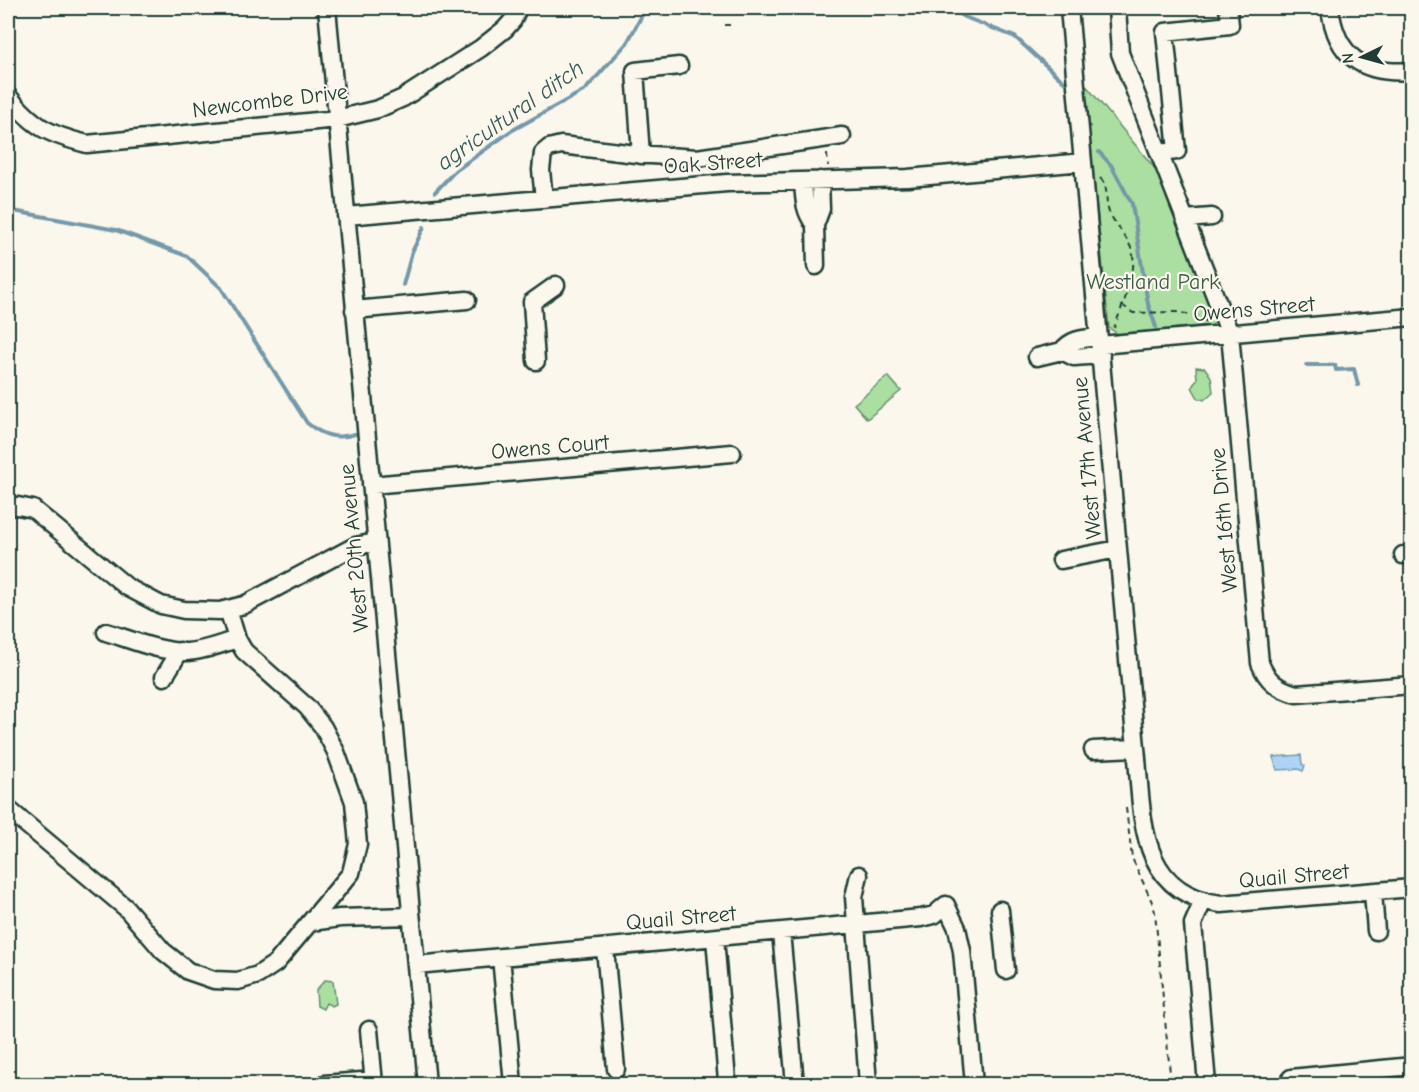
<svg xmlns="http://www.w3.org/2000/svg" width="1419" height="1092" font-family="'Comic Neue',sans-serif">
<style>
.green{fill:#aadfa1;stroke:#648e6a;stroke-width:1.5}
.water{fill:#add4f7;stroke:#7498a9;stroke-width:1.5}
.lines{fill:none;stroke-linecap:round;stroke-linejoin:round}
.stream{stroke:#7498a9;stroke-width:4}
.minor-casing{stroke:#1f3d34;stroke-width:21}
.path{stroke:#1f3d34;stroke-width:2;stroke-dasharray:6 4.5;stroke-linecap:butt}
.minor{stroke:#fbf7ec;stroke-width:16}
.labels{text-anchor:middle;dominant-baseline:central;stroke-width:4.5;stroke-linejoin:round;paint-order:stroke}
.street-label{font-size:22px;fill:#1f3d34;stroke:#fbf7ec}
.park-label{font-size:22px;fill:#3b5d4a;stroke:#fbf7ec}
.water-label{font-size:24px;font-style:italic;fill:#3b5b5b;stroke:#fbf7ec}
</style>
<rect width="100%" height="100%" fill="#fbf7ec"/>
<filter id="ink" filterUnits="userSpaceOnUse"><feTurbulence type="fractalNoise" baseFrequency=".0167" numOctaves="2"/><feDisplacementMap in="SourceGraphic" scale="12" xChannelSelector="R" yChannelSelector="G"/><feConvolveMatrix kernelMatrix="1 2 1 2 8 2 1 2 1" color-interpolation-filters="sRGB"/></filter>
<g filter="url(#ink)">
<path class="green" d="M 1084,83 L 1162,177 L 1220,320 L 1212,325 L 1118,334 L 1109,328 Z
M 1196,367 L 1205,368 L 1211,377 L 1213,392 L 1204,400 L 1198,398 L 1192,387 L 1197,379 Z
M 888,376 L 901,391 L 867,419 L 854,404 Z
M 325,980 L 333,981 L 336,1004 L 332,1006 L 326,1003 L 323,1009 L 317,1006 L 316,990 Z"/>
<path class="water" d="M 1301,755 L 1302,764 L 1305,766 L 1303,771 L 1298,769 L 1277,770 L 1273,757 Z"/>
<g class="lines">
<path class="stream" d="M 953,8 L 962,16 L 1015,37 L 1064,82
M 1099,152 L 1111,165 L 1132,204 L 1148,304 L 1156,327
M 435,192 L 455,171 L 511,131 L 585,90 L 627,43 L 646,8
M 8,210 L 116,230 L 187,256 L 221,288 L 307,423 C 322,435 336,440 355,434
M 403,285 L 412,252 L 424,227
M 1306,365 L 1335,365 L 1336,370 L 1354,369 L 1358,385"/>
<g class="minor-casing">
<path id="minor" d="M 327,8 L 427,1084
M 1069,8 L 1136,748 C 1143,813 1136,893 1221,904 L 1412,888
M 1117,8 L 1120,53 L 1230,334 L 1260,663 C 1267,681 1278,689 1296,694 L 1412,685
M 1330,8 C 1336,57 1363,75 1412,71
M 8,96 C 35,128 48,134 87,144 L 337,119 L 378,109 L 403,98 L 481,48 L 505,29 L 513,20 L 518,8
M 1160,153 L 1177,151 L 1165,32 L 1230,25 L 1228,8
M 641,155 L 635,71 L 679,66
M 803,181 C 804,198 804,211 815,225
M 544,199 L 541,170 L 543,153 L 549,148 L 561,145 L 636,154 L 697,158 L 842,136
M 346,216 L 727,183 L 908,178 L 1083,162
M 1185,219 L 1212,217
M 816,266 L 815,225 L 821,209 L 820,180
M 354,310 L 467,300
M 1100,345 L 1412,317
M 1062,351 L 1074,357 L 1101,355
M 1037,357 L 1062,351 C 1072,338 1084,339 1099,337
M 536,361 L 532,302 L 556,285
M 371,485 L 732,453
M 8,507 L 18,506 L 33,509 L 127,587 L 161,605 L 184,610 L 220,611 L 244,605 L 355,546 L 376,542
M 1403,555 L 1412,555
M 1061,560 L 1118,549
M 106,632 C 132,640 160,652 187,652 C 204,651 221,644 237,639
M 164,677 L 180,651
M 1093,750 L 1136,748
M 8,809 L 126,908 L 163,951 L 188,971 L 214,980 L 238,981 L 258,975 L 276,963 L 351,873 L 358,844 L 354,802 L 336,752 L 323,727 L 307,707 L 244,651 L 237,639 L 228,609
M 859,875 L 854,897 L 868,1084
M 1373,892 L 1376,931
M 1203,901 L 1193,924 L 1207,1084
M 1000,910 L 1006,970
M 311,922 L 340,918 L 411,916
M 781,932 L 795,1084
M 715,938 L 727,1081
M 605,948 L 616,1069
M 501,957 L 513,1084
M 416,965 L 921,918 L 934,915 L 946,905 L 957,928 L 962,951 L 974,1084
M 369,1030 L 374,1084
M 1291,1078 L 1412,1066
M 324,1084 L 374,1080"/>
</g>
<path class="path" d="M 724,25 L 733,25
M 827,154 L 828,166
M 1100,178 C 1110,187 1104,200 1109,212 C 1115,225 1126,235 1131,248 C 1140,268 1121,308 1114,328
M 1122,305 L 1133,313 L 1176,312 L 1203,317 L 1206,322
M 1126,808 L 1132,858 L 1152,902 L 1155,912 L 1171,1084"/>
<use href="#minor" class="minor"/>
</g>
</g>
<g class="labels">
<g class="street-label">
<text transform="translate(270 101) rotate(-7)">Newcombe Drive</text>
<text transform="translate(713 163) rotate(-4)">Oak Street</text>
<text transform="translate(1254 309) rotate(-5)">Owens Street</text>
<text transform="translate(550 447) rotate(-5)">Owens Court</text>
<text transform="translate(1087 458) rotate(-95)">West 17th Avenue</text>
<text transform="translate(1224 520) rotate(-95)">West 16th Drive</text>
<text transform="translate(354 548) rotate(-95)">West 20th Avenue</text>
<text transform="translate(1294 876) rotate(-5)">Quail Street</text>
<text transform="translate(681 918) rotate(-5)">Quail Street</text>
</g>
<g class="park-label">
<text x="1153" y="282">Westland Park</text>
</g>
<g class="water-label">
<text transform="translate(510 115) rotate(-35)">agricultural ditch</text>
</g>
</g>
<rect width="1419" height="1092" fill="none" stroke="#fbf7ec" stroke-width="30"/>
<rect x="15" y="15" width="1389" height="1062" fill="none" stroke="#1f3d34" stroke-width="2" filter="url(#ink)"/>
<g transform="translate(1362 57) rotate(265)" stroke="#fbf7ec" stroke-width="4.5" paint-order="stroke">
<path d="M0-4.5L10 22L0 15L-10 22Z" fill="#1f3d34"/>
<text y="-9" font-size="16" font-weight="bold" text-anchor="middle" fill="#1f3d34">N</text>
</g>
</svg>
